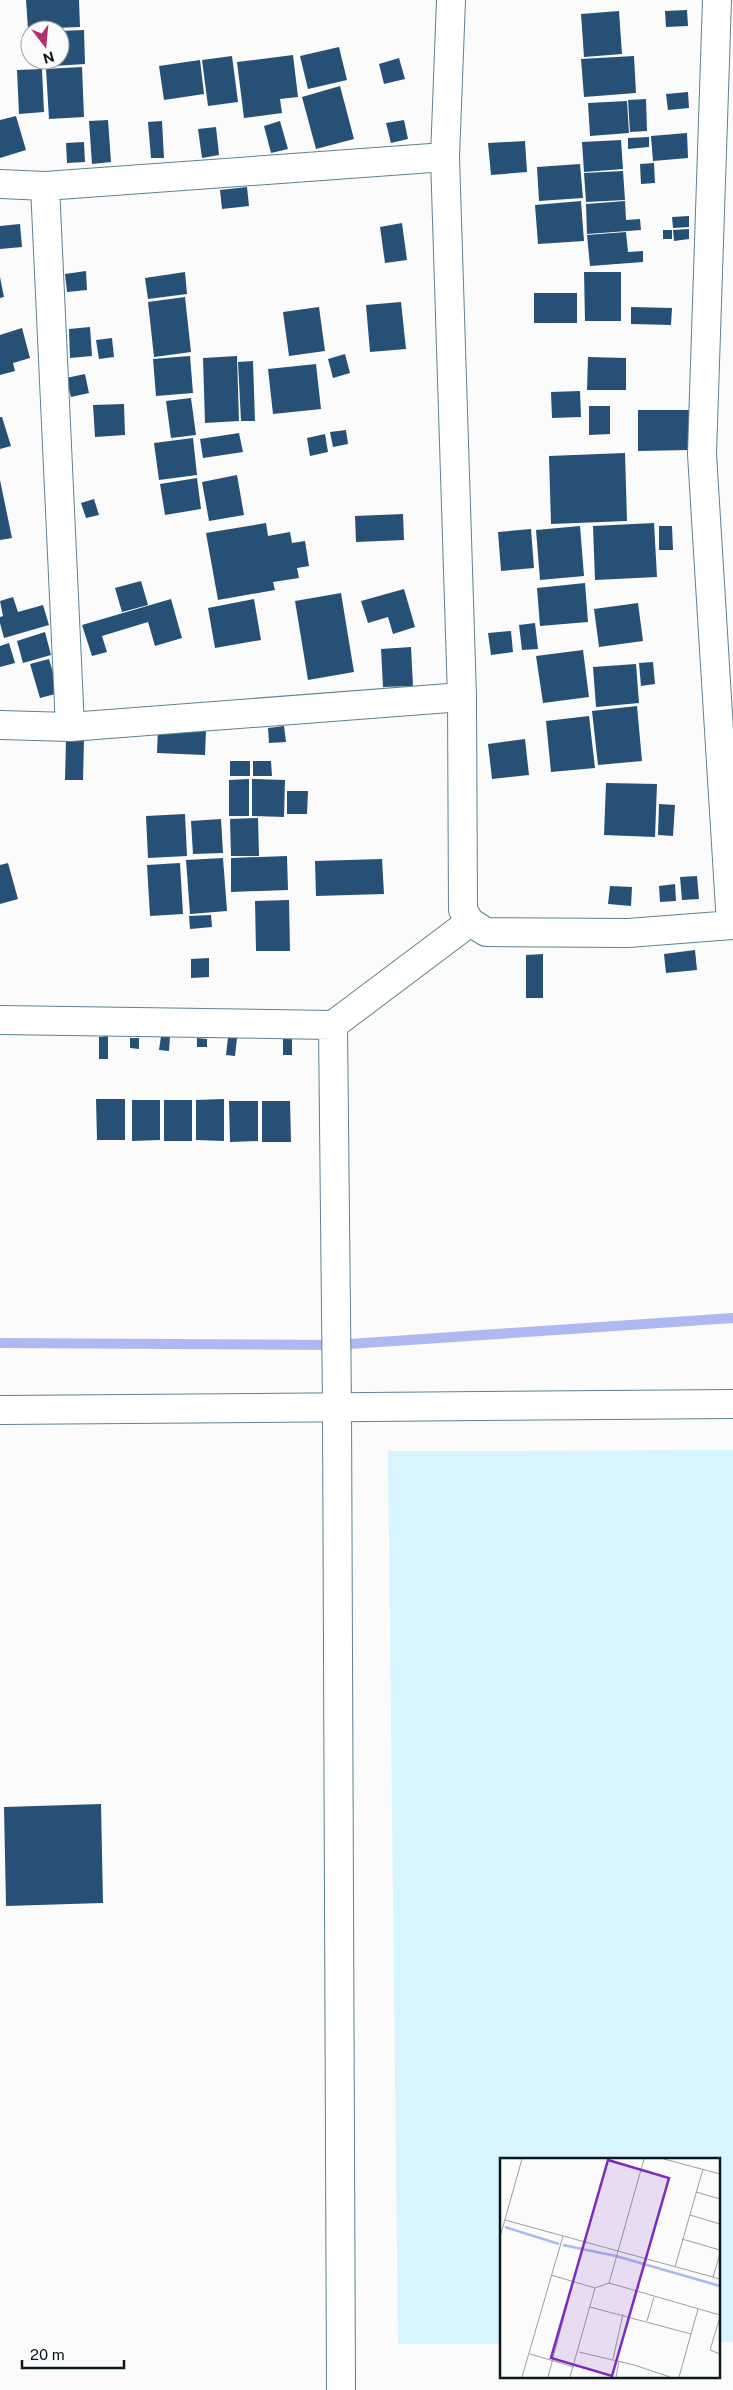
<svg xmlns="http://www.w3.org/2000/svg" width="733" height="2390" font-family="'Public Sans',sans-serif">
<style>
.built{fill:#d7f4ff}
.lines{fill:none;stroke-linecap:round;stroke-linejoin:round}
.stream{stroke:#adb9f0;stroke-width:10}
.building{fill:#275077}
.minor-casing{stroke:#5d828f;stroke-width:30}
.minor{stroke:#fff;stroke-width:28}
.inset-river{fill:none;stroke:#adb9f0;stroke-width:2.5}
.inset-road{fill:none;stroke:#9aa0a2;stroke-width:1}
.view{fill:#7b2cbf;fill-opacity:0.15;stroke:#7b2cbf;stroke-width:2.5}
.inset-edge{fill:none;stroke:#09181d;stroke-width:2.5}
</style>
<rect width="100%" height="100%" fill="#fbfbfb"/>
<path class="built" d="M 733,1450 L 733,2342 L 719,2342 L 719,2159 L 502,2159 L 502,2344 L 398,2344 L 388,1451 Z"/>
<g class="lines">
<path class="stream" d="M 0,1343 L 335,1345 L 733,1318"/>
</g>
<path class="building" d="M 26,0 L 79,0 L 80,27 L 28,29 Z
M 687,10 L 688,26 L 666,27 L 665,11 Z
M 619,11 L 622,54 L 584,57 L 581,14 Z
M 84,30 L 85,64 L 38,67 L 37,60 L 60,60 L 60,31 Z
M 339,47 L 347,80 L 308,89 L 300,56 Z
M 293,55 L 298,97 L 280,99 L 282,113 L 244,118 L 237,62 Z
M 232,56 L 238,102 L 208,106 L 202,60 Z
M 634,56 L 636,93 L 584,97 L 581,59 Z
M 399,58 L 405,79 L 384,84 L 379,64 Z
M 200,60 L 204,94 L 164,100 L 159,66 Z
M 82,67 L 84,117 L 49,119 L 46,69 Z
M 42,69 L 44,112 L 19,114 L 17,70 Z
M 340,86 L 354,139 L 316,149 L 302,97 Z
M 688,92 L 689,108 L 668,110 L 666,94 Z
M 646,99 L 647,131 L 630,132 L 628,100 Z
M 627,101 L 629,133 L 590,136 L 588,103 Z
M 16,116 L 26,150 L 0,158 L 0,120 Z
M 108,120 L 111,162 L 92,164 L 89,121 Z
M 404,120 L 408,139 L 391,143 L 386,123 Z
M 162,121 L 164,158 L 151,158 L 148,122 Z
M 280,121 L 288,149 L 271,153 L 264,126 Z
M 216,127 L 219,155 L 202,158 L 198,129 Z
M 687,133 L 688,158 L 653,161 L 651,136 Z
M 649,137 L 649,147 L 628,149 L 628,138 Z
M 621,140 L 623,169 L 584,172 L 582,142 Z
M 525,141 L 527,172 L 491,175 L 488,143 Z
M 84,142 L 85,162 L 67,163 L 66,143 Z
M 654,163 L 655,183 L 641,184 L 640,164 Z
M 580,164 L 583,198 L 539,201 L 537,167 Z
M 623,171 L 625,200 L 586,202 L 584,173 Z
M 247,187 L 249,206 L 222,209 L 220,190 Z
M 581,201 L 584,241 L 538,244 L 535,205 Z
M 625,201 L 626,220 L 640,219 L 641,230 L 587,234 L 586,204 Z
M 689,216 L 689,227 L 673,228 L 672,217 Z
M 402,223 L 407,260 L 385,263 L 380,227 Z
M 20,224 L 22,247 L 0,249 L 0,226 Z
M 689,229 L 689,239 L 674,241 L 673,230 Z
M 663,230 L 672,230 L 672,239 L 663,239 Z
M 626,232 L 628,252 L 643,251 L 643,262 L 590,266 L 587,235 Z
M 86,271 L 87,290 L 67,292 L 65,274 Z
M 185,272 L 187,294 L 148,299 L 145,278 Z
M 584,272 L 621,272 L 621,321 L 585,321 Z
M 0,277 L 4,297 L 0,298 Z
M 534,293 L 577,293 L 577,323 L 534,323 Z
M 185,297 L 191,352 L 154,357 L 148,302 Z
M 401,302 L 406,349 L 370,352 L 366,305 Z
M 319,307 L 325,351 L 289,356 L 283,312 Z
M 631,307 L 672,308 L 671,325 L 631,324 Z
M 90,327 L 92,356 L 70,358 L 69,329 Z
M 22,328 L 30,358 L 13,363 L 15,371 L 0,375 L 0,335 Z
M 112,338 L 114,357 L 99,359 L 96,340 Z
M 345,354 L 350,373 L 333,378 L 328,359 Z
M 190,356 L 193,393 L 156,396 L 153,359 Z
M 237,356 L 239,421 L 205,423 L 203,358 Z
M 588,357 L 626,358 L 626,390 L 587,390 Z
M 253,361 L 255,421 L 241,421 L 238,362 Z
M 316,364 L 321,409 L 273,414 L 268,369 Z
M 85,374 L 89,393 L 71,397 L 66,378 Z
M 580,391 L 581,417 L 552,418 L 551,392 Z
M 191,398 L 196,435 L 171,438 L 166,401 Z
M 124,404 L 125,435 L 95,437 L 93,405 Z
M 589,406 L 610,406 L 610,434 L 589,435 Z
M 638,410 L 690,410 L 690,450 L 638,451 Z
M 0,417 L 2,417 L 11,446 L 0,449 Z
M 346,430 L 348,444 L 333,447 L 330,432 Z
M 239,433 L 243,452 L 203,458 L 200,439 Z
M 325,434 L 328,452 L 310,456 L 307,438 Z
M 193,438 L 197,475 L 159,480 L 154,443 Z
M 625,453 L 627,521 L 551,524 L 549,456 Z
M 237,475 L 244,515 L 209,521 L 202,482 Z
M 197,478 L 201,509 L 165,515 L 160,484 Z
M 0,480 L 12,538 L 0,540 Z
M 94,499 L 99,515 L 86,518 L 81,503 Z
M 403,514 L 404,540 L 356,542 L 355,516 Z
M 266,523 L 268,536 L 290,532 L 292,543 L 305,541 L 309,566 L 297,568 L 299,578 L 273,582 L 275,590 L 218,600 L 206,533 Z
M 654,523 L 657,577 L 595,580 L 593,526 Z
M 580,526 L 584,576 L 540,580 L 536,530 Z
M 659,526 L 672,526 L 673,550 L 659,550 Z
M 531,529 L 534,568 L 501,571 L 498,532 Z
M 141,581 L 148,605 L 122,612 L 115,588 Z
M 585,583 L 588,622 L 540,626 L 537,588 Z
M 404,589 L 415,627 L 393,634 L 388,617 L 368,623 L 361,601 Z
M 341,593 L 354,672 L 308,680 L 295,601 Z
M 13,597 L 18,612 L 43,605 L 49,625 L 4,638 L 0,623 L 0,617 L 3,616 L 0,601 Z
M 171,599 L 182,638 L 155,646 L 148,622 L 102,636 L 107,652 L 92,656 L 82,625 Z
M 254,599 L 261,640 L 215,648 L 208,608 Z
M 638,603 L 643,641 L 599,647 L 594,609 Z
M 535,623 L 538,649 L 522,650 L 519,625 Z
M 511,631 L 513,652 L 491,655 L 488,633 Z
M 45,632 L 51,655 L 23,663 L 17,641 Z
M 9,643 L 15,663 L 0,667 L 0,646 Z
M 411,647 L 413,686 L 383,687 L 381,649 Z
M 583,650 L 589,697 L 543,703 L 536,656 Z
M 49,659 L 59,693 L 40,698 L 30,664 Z
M 653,662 L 655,684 L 641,686 L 639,663 Z
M 636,664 L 639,703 L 596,707 L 593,667 Z
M 637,706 L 642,761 L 598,765 L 592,711 Z
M 589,716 L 595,768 L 551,772 L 546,721 Z
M 284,726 L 286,742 L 269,743 L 268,728 Z
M 158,728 L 206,730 L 205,755 L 157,753 Z
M 525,739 L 529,775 L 492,779 L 488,744 Z
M 66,740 L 84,740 L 83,780 L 65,780 Z
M 230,761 L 250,761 L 250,776 L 230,776 Z
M 253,761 L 271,761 L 272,776 L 253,776 Z
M 249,779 L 249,816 L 229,816 L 229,780 Z
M 252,779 L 285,780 L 284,817 L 252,816 Z
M 606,783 L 657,784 L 655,837 L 604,835 Z
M 287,791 L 308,791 L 307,814 L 287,814 Z
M 659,804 L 675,805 L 673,836 L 658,835 Z
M 185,814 L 187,856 L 148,858 L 146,816 Z
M 258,818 L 259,856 L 231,856 L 230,819 Z
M 221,819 L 223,853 L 193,854 L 191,821 Z
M 287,856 L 288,890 L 231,892 L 231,858 Z
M 223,858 L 227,911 L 190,914 L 186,860 Z
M 382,859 L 384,894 L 316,896 L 315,861 Z
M 8,863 L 18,899 L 0,904 L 0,865 Z
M 180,863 L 183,914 L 150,916 L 147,865 Z
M 697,876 L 699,899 L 682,900 L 680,877 Z
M 675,884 L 676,901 L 660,902 L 659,886 Z
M 610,886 L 632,887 L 631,906 L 608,904 Z
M 289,900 L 290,951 L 256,951 L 255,901 Z
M 211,915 L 212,927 L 190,929 L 189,916 Z
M 695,950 L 697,970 L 666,973 L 664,954 Z
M 543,954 L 543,998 L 526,998 L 526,955 Z
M 209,958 L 209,977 L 191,978 L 191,959 Z
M 108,1036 L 108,1059 L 99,1059 L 99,1037 Z
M 161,1036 L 170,1037 L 169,1051 L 159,1050 Z
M 228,1037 L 237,1038 L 235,1056 L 226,1055 Z
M 130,1038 L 139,1038 L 139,1049 L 130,1048 Z
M 197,1038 L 207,1039 L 207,1047 L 197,1047 Z
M 283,1038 L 292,1038 L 292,1055 L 283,1055 Z
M 96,1099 L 125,1099 L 125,1140 L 97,1140 Z
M 224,1099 L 224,1141 L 196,1140 L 196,1100 Z
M 132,1100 L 160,1100 L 160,1140 L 132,1141 Z
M 164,1100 L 192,1100 L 192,1141 L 164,1141 Z
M 229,1101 L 258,1101 L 258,1141 L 230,1142 Z
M 262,1101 L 290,1101 L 291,1142 L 262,1142 Z
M 101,1804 L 103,1903 L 6,1906 L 4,1807 Z"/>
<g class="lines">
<g class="minor-casing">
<path id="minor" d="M 451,0 L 445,157 L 462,697 L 463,910 L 470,922 L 486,932 L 628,933 L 733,925
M 717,0 L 702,454 L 731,925
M 0,184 L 45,186 L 445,157
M 45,186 L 70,727
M 0,725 L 70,727 L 462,697
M 0,1020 L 333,1025
M 0,1410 L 733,1404
M 341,2390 L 337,1407 L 333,1025 L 470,922"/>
</g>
<use href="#minor" class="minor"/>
</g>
<g transform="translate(500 2158)">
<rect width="220" height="220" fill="#fbfbfb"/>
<path class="inset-river" d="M 5,69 L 59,86M 63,87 L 116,98 L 220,128"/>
<path class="inset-road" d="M 164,1 L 220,16M 196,34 L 220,41M 190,57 L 220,66M 5,62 L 220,121M 0,79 L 22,1M 182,81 L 220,92M 175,109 L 203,11M 51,117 L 95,130 L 109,125 L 144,1M 213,119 L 220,96M 109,125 L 220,157M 90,149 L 191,176M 220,159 L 210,192 L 220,196M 147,163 L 154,139M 79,194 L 134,207 L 170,219M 30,196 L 74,209M 113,201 L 123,156M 22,219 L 63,78M 48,219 L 73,124M 70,219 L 95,130M 116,219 L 119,203M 179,219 L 198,151"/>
<path class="view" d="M 108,2 L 169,20 L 112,218 L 51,200 Z"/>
<rect width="220" height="220" class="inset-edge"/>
</g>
<g transform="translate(45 45) rotate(164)"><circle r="24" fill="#fbfbfb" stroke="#9aa0a2"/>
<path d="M0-4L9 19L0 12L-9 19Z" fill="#b42d6f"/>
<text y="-8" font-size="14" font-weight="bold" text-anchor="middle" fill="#09181d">N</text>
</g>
<path d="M22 2360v8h102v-8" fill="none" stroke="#09181d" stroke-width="2.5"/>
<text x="30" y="2360" font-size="15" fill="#09181d" stroke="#fbfbfb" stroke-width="4" paint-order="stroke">20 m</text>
</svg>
